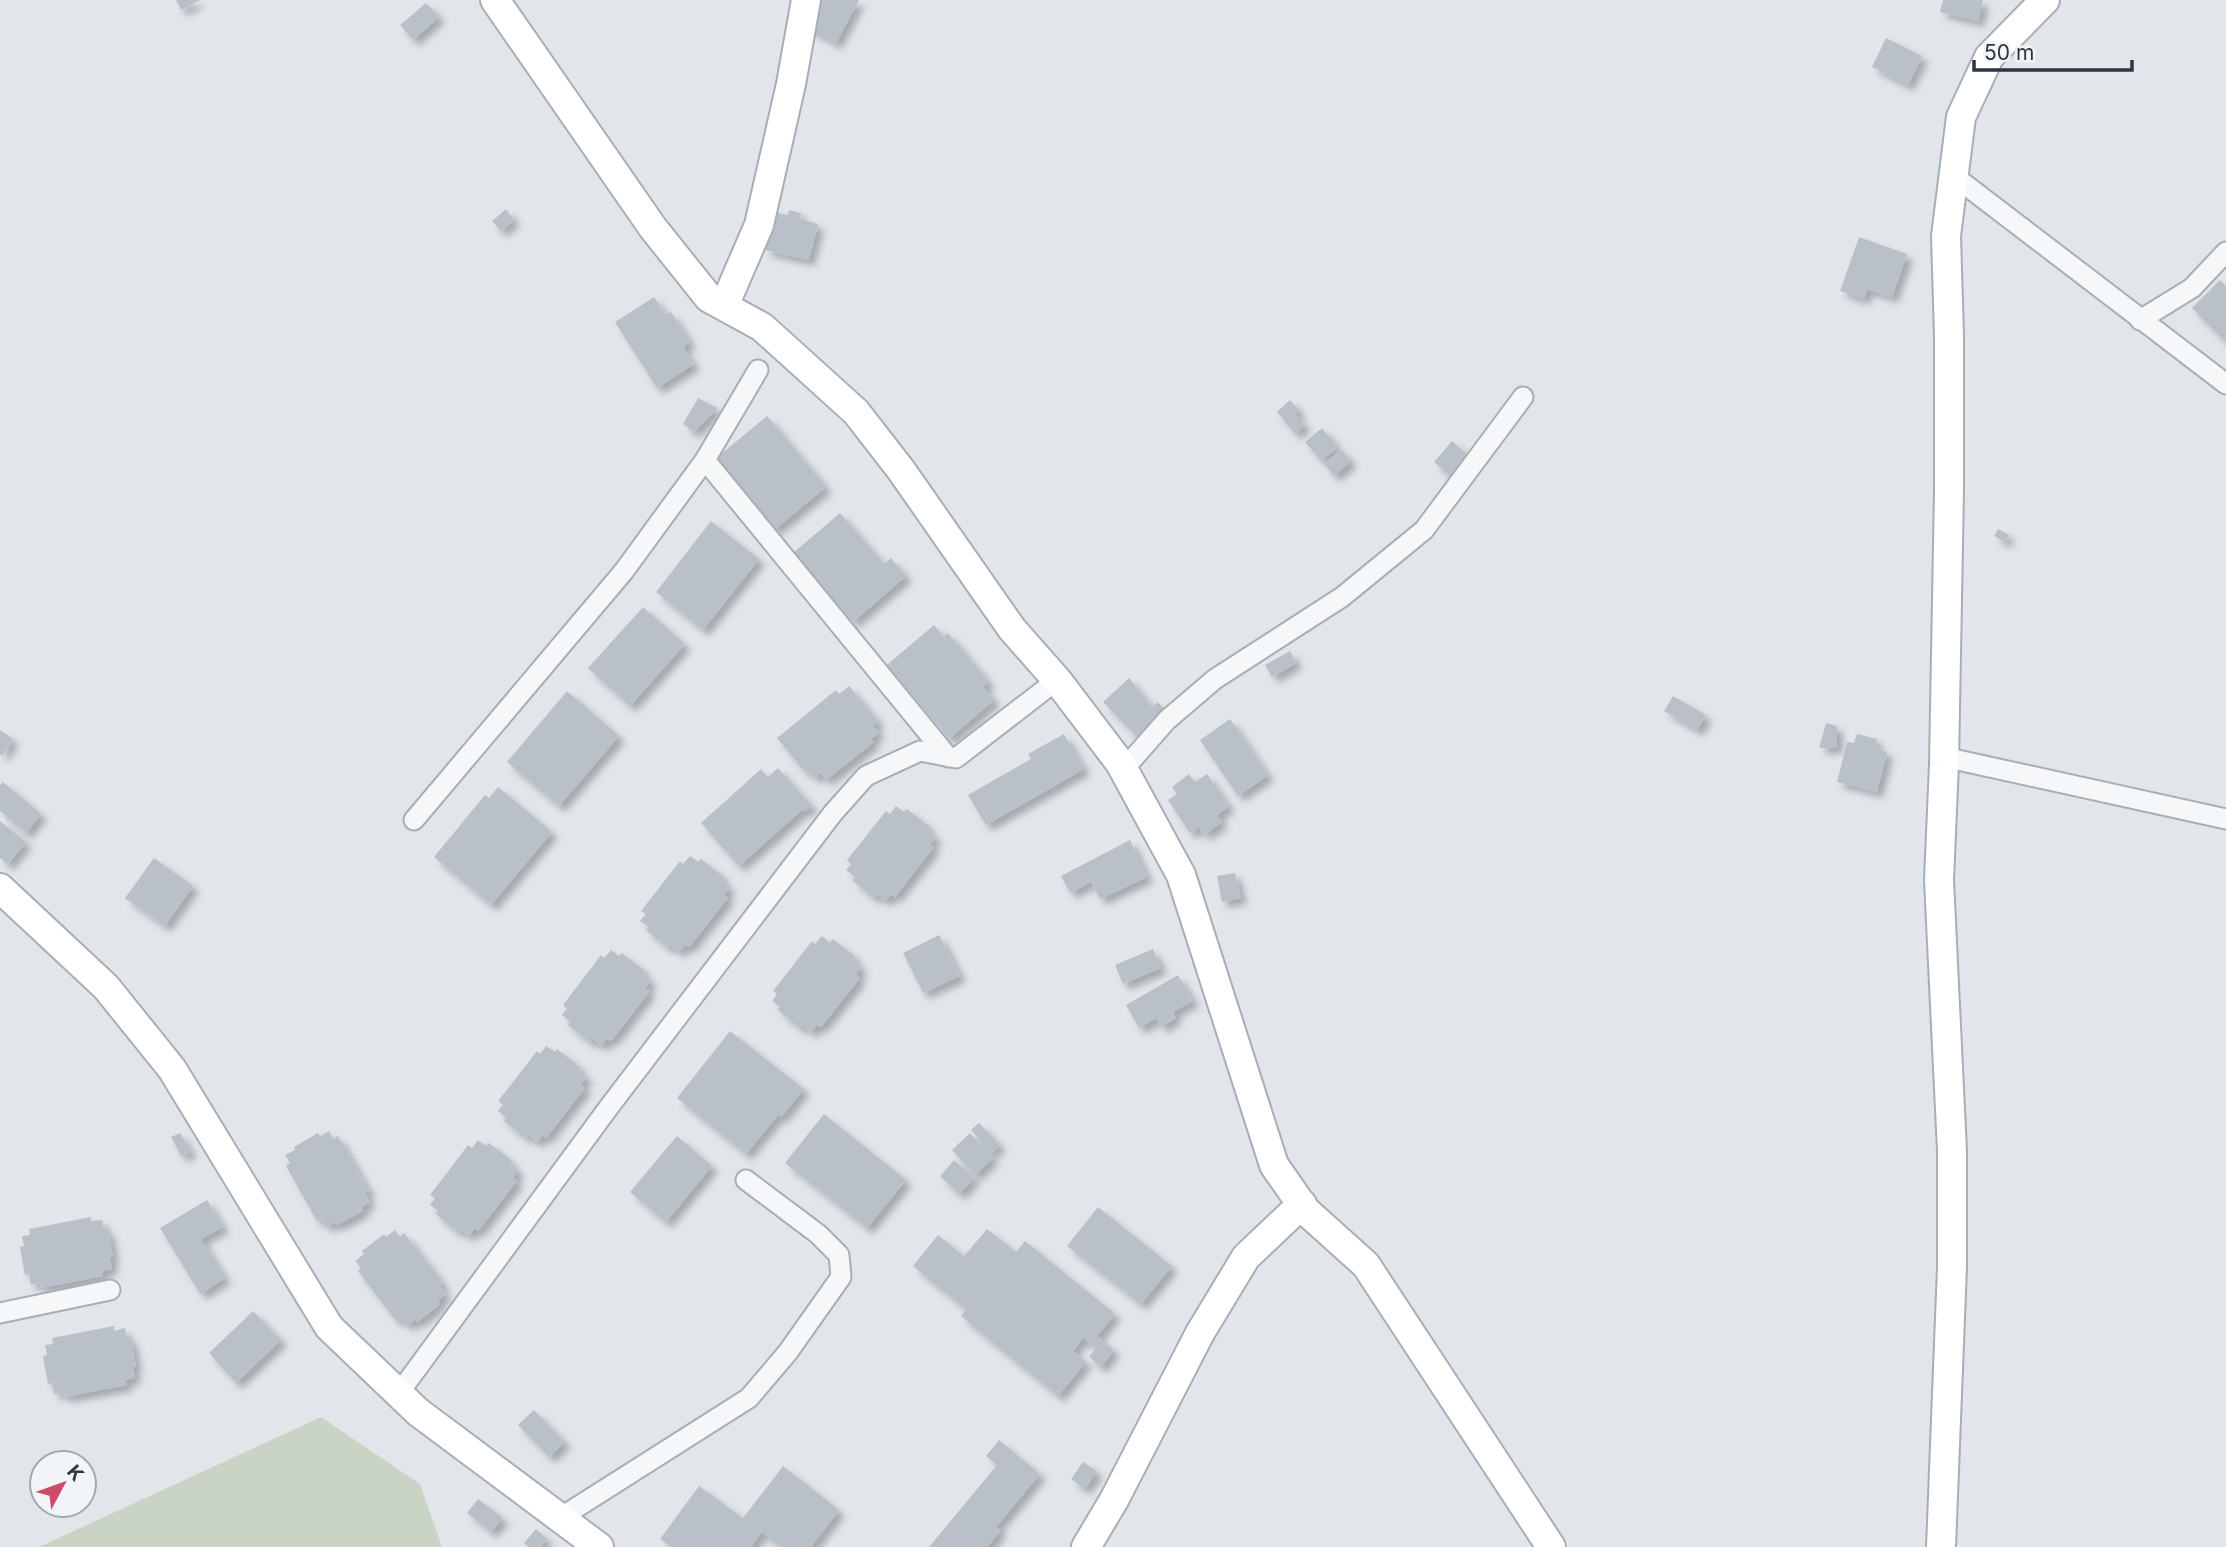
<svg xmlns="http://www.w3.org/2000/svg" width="2226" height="1547" font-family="Inter,sans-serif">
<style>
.green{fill:#cad4c4}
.building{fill:#bac0c8;filter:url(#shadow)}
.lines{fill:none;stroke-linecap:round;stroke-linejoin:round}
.street-casing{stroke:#a7aeb5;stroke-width:23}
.secondary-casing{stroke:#a7aeb5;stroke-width:32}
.street{stroke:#f5f7f9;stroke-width:19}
.secondary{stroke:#fff;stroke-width:28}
</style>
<defs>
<filter id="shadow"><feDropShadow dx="6" dy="6" stdDeviation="3.5" flood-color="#0004"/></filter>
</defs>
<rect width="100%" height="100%" fill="#e2e6eb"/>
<path class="green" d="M 321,1417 L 420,1484 L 442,1547 L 39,1547 Z"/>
<path class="building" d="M 176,0 L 200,0 L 181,10 Z
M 811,0 L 859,0 L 836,43 L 798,23 Z
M 1943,0 L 1983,0 L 1978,21 L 1940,12 Z
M 426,3 L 439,17 L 413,40 L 400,25 Z
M 1886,38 L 1922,56 L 1908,85 L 1872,67 Z
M 506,209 L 514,220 L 501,231 L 492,221 Z
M 789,210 L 801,213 L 800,219 L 818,224 L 809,260 L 765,250 L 774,212 L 788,215 Z
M 1859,237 L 1907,254 L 1892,297 L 1867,289 L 1864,299 L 1840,291 Z
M 2220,280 L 2226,286 L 2226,342 L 2192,308 Z
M 654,297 L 666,315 L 671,312 L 690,342 L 683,347 L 694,364 L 657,388 L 615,322 Z
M 698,398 L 717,408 L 694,432 L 683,424 Z
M 1290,400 L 1299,410 L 1295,414 L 1305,425 L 1295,434 L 1277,412 Z
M 767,416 L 826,487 L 774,530 L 715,459 Z
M 1322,428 L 1338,447 L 1321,461 L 1305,442 Z
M 1452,441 L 1469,456 L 1451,477 L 1434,462 Z
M 1341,449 L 1351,461 L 1334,476 L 1324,464 Z
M 840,513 L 884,564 L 891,558 L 906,576 L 853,622 L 793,553 Z
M 711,521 L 759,559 L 703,630 L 656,592 Z
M 1998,529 L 2009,535 L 2005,542 L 1994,536 Z
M 643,607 L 685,644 L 630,706 L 588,668 Z
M 934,625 L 944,637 L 948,633 L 989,682 L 983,687 L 994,700 L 949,739 L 887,665 Z
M 1290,651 L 1296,663 L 1272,677 L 1265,665 Z
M 1129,678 L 1152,707 L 1158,702 L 1166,711 L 1138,738 L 1103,702 Z
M 849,686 L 878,721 L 873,726 L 879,732 L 871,739 L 874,742 L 826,780 L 821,773 L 814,778 L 806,769 L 804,771 L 777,738 L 836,690 L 839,694 Z
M 567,691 L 619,736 L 559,806 L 507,762 Z
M 1673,696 L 1706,715 L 1697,730 L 1664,711 Z
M 1230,719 L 1268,775 L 1238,796 L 1200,740 Z
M 1826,723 L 1837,726 L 1837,748 L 1819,748 Z
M 0,730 L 13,739 L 2,756 L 0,754 Z
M 1064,734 L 1084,769 L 986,825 L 968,795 L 1031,759 L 1028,754 Z
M 1857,734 L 1877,739 L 1876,748 L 1887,752 L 1877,792 L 1837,782 L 1847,742 L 1854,743 Z
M 778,768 L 812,806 L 804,812 L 802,810 L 739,866 L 701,823 L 761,769 L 768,777 Z
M 1189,774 L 1195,782 L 1207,774 L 1229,806 L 1217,815 L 1222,822 L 1204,835 L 1199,827 L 1190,833 L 1168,800 L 1177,794 L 1172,787 Z
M 3,782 L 41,814 L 26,833 L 0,811 L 0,785 Z
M 498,787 L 552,832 L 491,905 L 434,857 L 485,795 L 489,798 Z
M 896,806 L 904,812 L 907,809 L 930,827 L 927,830 L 936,837 L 930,844 L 934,847 L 895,897 L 891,894 L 885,901 L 877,894 L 874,898 L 852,880 L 855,877 L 846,870 L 851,864 L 847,860 L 886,811 L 890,814 Z
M 0,821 L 26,842 L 8,864 L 0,858 Z
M 1130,840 L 1147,877 L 1100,899 L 1091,882 L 1070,893 L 1061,876 Z
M 690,856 L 698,862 L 701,859 L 724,877 L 721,880 L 730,887 L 724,894 L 728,898 L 689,947 L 685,945 L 679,952 L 671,945 L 668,948 L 646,930 L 649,927 L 640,921 L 646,914 L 641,911 L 680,861 L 683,864 Z
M 154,858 L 193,886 L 165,926 L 125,898 Z
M 1235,873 L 1241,898 L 1222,902 L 1217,876 Z
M 939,935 L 960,976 L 923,993 L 903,953 Z
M 822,936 L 830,943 L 833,939 L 856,957 L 853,960 L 862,967 L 856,974 L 860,978 L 821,1027 L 817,1025 L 811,1032 L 802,1025 L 800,1028 L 778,1010 L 780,1007 L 772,1001 L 777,994 L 773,991 L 812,941 L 815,944 Z
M 1153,949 L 1161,968 L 1123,984 L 1115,965 Z
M 611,950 L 619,956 L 622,953 L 645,971 L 643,974 L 651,980 L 645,988 L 650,991 L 611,1041 L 607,1039 L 601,1046 L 593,1039 L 590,1042 L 568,1025 L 570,1022 L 562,1015 L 567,1009 L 563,1005 L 601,955 L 604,958 Z
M 1178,975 L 1193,1001 L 1173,1012 L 1176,1018 L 1161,1027 L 1156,1018 L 1139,1028 L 1126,1005 Z
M 730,1031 L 804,1089 L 781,1117 L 778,1115 L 746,1154 L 677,1098 Z
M 546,1046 L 555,1052 L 557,1049 L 580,1067 L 578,1070 L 587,1076 L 581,1084 L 585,1088 L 546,1138 L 543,1135 L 537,1142 L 528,1135 L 526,1138 L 504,1121 L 506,1118 L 498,1111 L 503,1105 L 498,1101 L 537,1051 L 540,1054 Z
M 824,1114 L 906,1180 L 867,1228 L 785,1163 Z
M 979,1123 L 1000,1145 L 991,1153 L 971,1130 Z
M 329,1131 L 333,1139 L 338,1136 L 369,1191 L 365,1193 L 370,1202 L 361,1207 L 363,1211 L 337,1225 L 336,1222 L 326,1227 L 322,1219 L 317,1221 L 286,1166 L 290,1163 L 285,1155 L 295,1150 L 294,1147 L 318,1133 L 320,1136 Z
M 180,1133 L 191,1152 L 181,1156 L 171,1137 Z
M 970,1133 L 993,1158 L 975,1175 L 952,1150 Z
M 677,1136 L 712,1166 L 666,1222 L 630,1192 Z
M 478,1140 L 486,1146 L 489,1143 L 512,1161 L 510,1163 L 518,1170 L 513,1177 L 517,1181 L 478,1231 L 475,1228 L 469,1236 L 460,1229 L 458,1232 L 436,1214 L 438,1211 L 430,1205 L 435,1198 L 430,1195 L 468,1145 L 472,1148 Z
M 954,1160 L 974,1178 L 959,1194 L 940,1176 Z
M 207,1200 L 223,1227 L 201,1239 L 225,1278 L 200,1294 L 160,1228 Z
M 1098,1207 L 1172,1266 L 1141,1304 L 1067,1246 Z
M 91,1217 L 91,1221 L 102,1220 L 104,1230 L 108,1229 L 113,1258 L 110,1258 L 112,1269 L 102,1271 L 103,1276 L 41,1288 L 40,1283 L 31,1285 L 29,1274 L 25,1275 L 20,1247 L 24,1246 L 22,1236 L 30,1235 L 29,1229 Z
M 987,1229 L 1016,1252 L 1025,1241 L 1115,1314 L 1097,1336 L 1114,1350 L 1101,1367 L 1089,1357 L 1096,1348 L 1083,1338 L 1073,1351 L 1086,1362 L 1058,1396 L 961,1316 L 966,1309 L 913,1266 L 938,1235 L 964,1256 Z
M 395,1230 L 400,1237 L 404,1233 L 443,1283 L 439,1286 L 446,1294 L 438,1300 L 440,1304 L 417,1322 L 415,1319 L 407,1326 L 401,1318 L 396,1321 L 358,1271 L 361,1268 L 355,1261 L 364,1254 L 362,1251 L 384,1234 L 386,1237 Z
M 253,1311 L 281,1340 L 236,1383 L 209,1353 Z
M 114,1326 L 114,1331 L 125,1328 L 127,1339 L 131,1338 L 136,1367 L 133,1367 L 135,1378 L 125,1380 L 127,1385 L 64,1397 L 63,1392 L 54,1394 L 52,1383 L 48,1384 L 43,1356 L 47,1355 L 45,1345 L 53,1344 L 52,1338 Z
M 534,1410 L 565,1442 L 549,1457 L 518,1425 Z
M 999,1440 L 1040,1474 L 996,1527 L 1001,1530 L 987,1547 L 929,1547 L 997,1465 L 986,1456 Z
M 1083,1462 L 1097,1471 L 1085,1489 L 1071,1479 Z
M 783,1466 L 839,1510 L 811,1547 L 781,1547 L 762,1532 L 751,1547 L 671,1547 L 660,1539 L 699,1486 L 743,1518 Z
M 478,1499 L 503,1518 L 491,1532 L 467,1513 Z
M 536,1529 L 547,1539 L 540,1547 L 528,1547 L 524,1543 Z"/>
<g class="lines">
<g class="street-casing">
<path id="street" d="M 1954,176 L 2226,384
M 2140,320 L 2192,288 L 2226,252
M 705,460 L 948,757
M 1944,757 L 2226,819
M 1123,770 L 1167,720 L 1215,679 L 1342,597 L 1424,530 L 1523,397
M 414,820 L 624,571 L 705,460 L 758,370
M 0,1313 L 110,1290
M 399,1393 L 609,1107 L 833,813 L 866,776 L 920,751 L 956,758 L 1057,680
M 560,1518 L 749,1398 L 788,1352 L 841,1277 L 839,1255 L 818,1234 L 746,1180"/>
</g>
<g class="secondary-casing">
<path id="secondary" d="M 495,0 L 653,228 L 709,298 L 762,327 L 856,412 L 901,470 L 1012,629 L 1057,680 L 1120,763 L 1181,875 L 1274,1165 L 1306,1211 L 1366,1265 L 1551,1547
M 724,306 L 759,225 L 791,84 L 806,0
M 0,888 L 106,987 L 172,1069 L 329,1327 L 418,1412 L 599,1547
M 1086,1547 L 1114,1500 L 1200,1333 L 1246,1257 L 1302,1204
M 1941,1547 L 1952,1267 L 1952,1151 L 1939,880 L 1944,764 L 1949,490 L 1949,336 L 1946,236 L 1961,117 L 1989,57 L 2045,0"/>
</g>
<use href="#street" class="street"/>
<use href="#secondary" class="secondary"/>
</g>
<g transform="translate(63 1484) rotate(49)"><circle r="33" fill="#f2f5f8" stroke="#a2a9b0" stroke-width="2"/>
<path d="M0-5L12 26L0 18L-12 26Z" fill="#cd4a6b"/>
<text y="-10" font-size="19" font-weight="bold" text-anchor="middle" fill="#2a3643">K</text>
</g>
<path d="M1974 60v10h158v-10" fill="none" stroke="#2a3643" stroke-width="3.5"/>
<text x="1984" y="60" font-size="21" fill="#2a3643" stroke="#f2f5f8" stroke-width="5" paint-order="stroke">50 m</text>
</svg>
